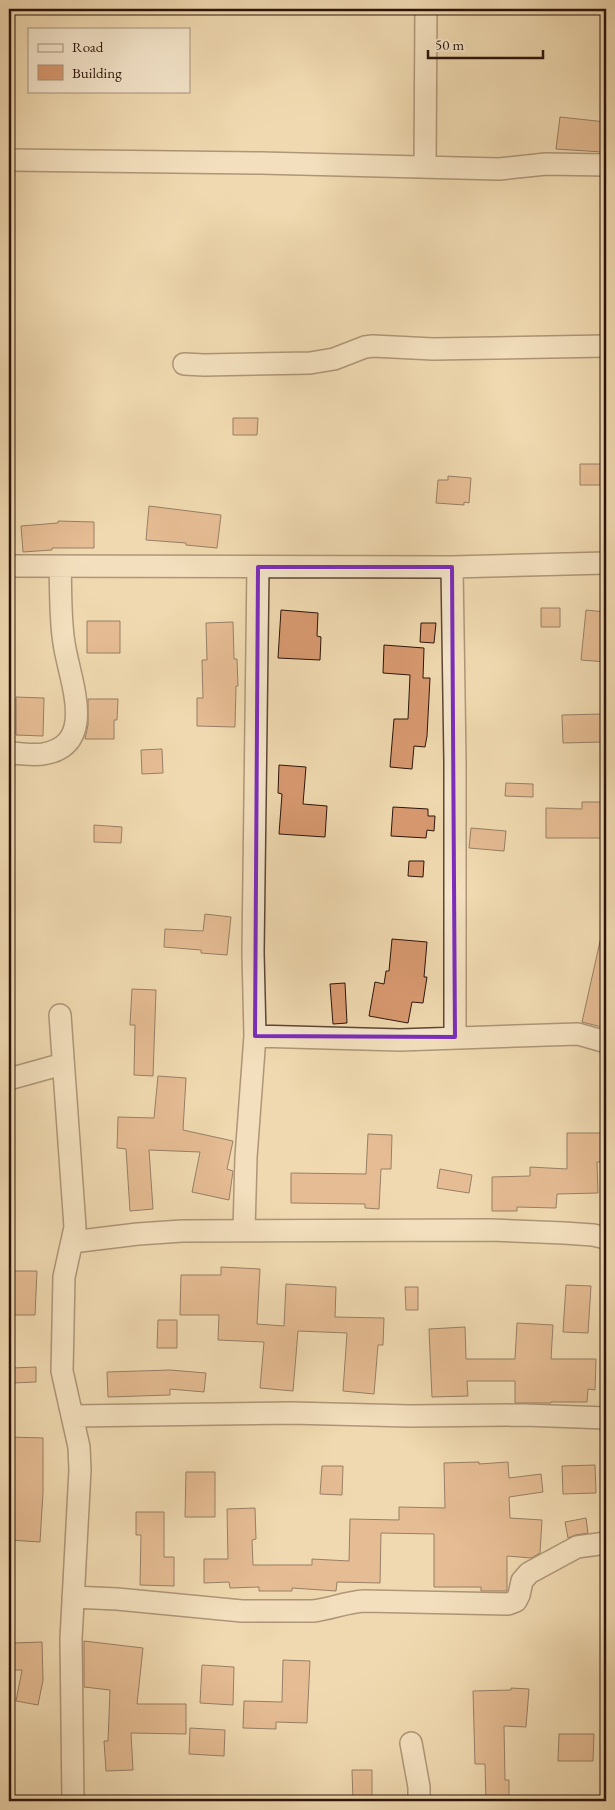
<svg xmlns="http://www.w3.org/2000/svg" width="615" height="1810" font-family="'EB Garamond',serif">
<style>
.building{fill:#d89970;stroke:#2c140b}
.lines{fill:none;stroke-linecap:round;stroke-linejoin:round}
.minor-casing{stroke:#5d4534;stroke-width:24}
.minor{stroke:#f5e6cc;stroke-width:21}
.marked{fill:none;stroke:#7b2cbf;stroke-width:4;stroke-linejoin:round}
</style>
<rect width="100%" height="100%" fill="#f0d9b0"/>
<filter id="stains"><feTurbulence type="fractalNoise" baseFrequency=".004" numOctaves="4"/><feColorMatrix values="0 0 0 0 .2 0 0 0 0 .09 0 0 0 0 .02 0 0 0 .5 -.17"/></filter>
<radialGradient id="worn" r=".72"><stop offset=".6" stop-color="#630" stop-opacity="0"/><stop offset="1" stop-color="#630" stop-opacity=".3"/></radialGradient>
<path class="building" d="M 560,117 L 606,122 L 602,152 L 556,149 Z
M 233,418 L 258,418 L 257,435 L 233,435 Z
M 580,464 L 602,464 L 602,485 L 580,485 Z
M 448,476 L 471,478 L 469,503 L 464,502 L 464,505 L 436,503 L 438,480 L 448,480 Z
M 149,506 L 221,515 L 217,548 L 186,545 L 186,543 L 146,540 Z
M 58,521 L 94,522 L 94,548 L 52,548 L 52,550 L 23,552 L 21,526 L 58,523 Z
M 541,608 L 560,608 L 560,627 L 541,627 Z
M 281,610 L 318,613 L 317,636 L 321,637 L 320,660 L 278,658 Z
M 586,610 L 606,612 L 606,662 L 581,660 Z
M 87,621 L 120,621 L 120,653 L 87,653 Z
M 233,622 L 234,659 L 237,659 L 238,686 L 236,686 L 235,727 L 197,726 L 197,698 L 203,698 L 202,660 L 207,660 L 206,623 Z
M 421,623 L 436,623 L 434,643 L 420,642 Z
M 384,645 L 424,648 L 423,678 L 430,678 L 427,736 L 425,747 L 414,746 L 412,769 L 390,767 L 394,719 L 408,719 L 410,675 L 383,673 Z
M 16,697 L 44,698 L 43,736 L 16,735 Z
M 88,699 L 118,699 L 117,720 L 114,720 L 114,739 L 85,739 L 88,725 Z
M 602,714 L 603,742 L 563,743 L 562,715 Z
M 162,749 L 163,773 L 142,774 L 141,750 Z
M 279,765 L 306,767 L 303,804 L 327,806 L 325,837 L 279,834 L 282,794 L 278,793 Z
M 506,783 L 533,784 L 533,797 L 505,796 Z
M 582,802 L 601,802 L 601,838 L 546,838 L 546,808 L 582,809 Z
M 393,807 L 428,809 L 428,816 L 435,816 L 434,831 L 427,830 L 426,838 L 391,836 Z
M 94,825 L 122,827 L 121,843 L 94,842 Z
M 471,828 L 506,831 L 504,851 L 469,848 Z
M 409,861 L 424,861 L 423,877 L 408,876 Z
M 205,914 L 231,917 L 227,955 L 201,953 L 201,950 L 164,947 L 165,929 L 203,931 Z
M 601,937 L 606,938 L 606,1028 L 582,1022 Z
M 392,939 L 427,942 L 424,977 L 427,977 L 423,1003 L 412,1002 L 408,1023 L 369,1016 L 375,982 L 384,984 L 386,971 L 389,971 Z
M 345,983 L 347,1023 L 333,1024 L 330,984 Z
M 132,989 L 156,990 L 153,1076 L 134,1075 L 135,1025 L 130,1025 Z
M 158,1076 L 186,1078 L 183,1130 L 233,1141 L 227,1169 L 233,1171 L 229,1200 L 192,1192 L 200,1152 L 149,1150 L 153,1209 L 130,1211 L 126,1149 L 117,1148 L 118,1117 L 154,1118 Z
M 567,1133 L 602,1133 L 601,1162 L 597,1162 L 598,1193 L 557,1194 L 556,1208 L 517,1207 L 517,1211 L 492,1211 L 492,1177 L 530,1176 L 530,1167 L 567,1169 Z
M 368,1134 L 392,1135 L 391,1169 L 381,1169 L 379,1209 L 365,1208 L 365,1204 L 291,1203 L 291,1173 L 366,1174 Z
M 440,1169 L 472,1175 L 469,1193 L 437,1188 Z
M 221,1267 L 260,1269 L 257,1324 L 284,1326 L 286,1284 L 336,1287 L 335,1317 L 384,1318 L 383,1345 L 378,1345 L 374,1394 L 343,1391 L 347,1333 L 298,1331 L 293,1391 L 260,1388 L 264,1342 L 218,1340 L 219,1315 L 180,1315 L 181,1275 L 221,1275 Z
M 9,1271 L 37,1271 L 35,1315 L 9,1315 Z
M 566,1285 L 591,1286 L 588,1333 L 563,1332 Z
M 405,1287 L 418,1287 L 418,1310 L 406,1310 Z
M 158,1320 L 177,1320 L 177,1348 L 157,1348 Z
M 517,1323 L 553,1325 L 551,1359 L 596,1359 L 595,1390 L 588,1389 L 587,1402 L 551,1402 L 551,1403 L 515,1403 L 515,1381 L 467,1381 L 468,1396 L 432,1397 L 429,1329 L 465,1327 L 466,1359 L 515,1359 Z
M 36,1367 L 36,1382 L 12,1383 L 12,1368 Z
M 170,1370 L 206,1373 L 204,1392 L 170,1389 L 170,1395 L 108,1397 L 107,1372 Z
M 9,1437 L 43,1438 L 43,1493 L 40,1542 L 9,1540 Z
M 479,1462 L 479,1464 L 508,1462 L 509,1478 L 541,1474 L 543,1492 L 509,1497 L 510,1518 L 542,1520 L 540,1553 L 531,1558 L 507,1556 L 507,1591 L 481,1591 L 481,1587 L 434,1587 L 434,1534 L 381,1533 L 380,1583 L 337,1582 L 336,1591 L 292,1588 L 292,1591 L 259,1591 L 259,1587 L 230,1588 L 229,1582 L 204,1583 L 204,1559 L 228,1559 L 227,1509 L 255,1508 L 256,1539 L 252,1540 L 253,1565 L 312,1565 L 312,1559 L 349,1561 L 350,1519 L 399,1520 L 399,1507 L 445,1508 L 444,1463 Z
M 595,1465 L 596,1493 L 563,1494 L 562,1466 Z
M 322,1466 L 343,1466 L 342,1495 L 320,1494 Z
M 186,1472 L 215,1472 L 215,1517 L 185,1517 Z
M 136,1512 L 164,1512 L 164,1557 L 174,1557 L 174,1586 L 140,1585 L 141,1535 L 136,1535 Z
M 586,1518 L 588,1533 L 575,1535 L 568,1538 L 565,1522 Z
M 84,1641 L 143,1648 L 137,1704 L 186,1704 L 186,1734 L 131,1733 L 133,1770 L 106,1771 L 104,1741 L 108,1741 L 110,1690 L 84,1687 Z
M 42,1642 L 43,1680 L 38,1705 L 16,1701 L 22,1670 L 14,1670 L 13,1643 Z
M 283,1660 L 310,1661 L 307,1723 L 276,1722 L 276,1729 L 243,1728 L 244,1701 L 282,1702 Z
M 202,1665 L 234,1667 L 233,1705 L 200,1703 Z
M 511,1688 L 529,1689 L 526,1727 L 504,1726 L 505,1780 L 509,1780 L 509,1800 L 486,1801 L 485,1764 L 475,1764 L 473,1691 L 511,1690 Z
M 190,1728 L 225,1730 L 224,1756 L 189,1754 Z
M 559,1734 L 594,1734 L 593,1761 L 558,1761 Z
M 352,1770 L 372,1770 L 372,1801 L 353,1801 Z"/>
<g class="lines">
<g class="minor-casing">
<path id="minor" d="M 9,160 L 261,163 L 499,169 L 546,164 L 606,165
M 425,167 L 426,9
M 184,364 L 204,365 L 310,363 L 334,359 L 365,347 L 373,346 L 433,349 L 606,346
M 9,566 L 452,567 L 606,563
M 452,567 L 455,761 L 455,1037
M 9,753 C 20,753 33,756 43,754 C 99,745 69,679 64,643 C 60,619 61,592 60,567
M 60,1015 L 75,1227 L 64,1277 L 62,1371 L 79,1447 L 80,1470 L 71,1639 L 73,1801
M 255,1036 L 400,1040 L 578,1034 L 606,1042
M 9,1079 L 63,1064
M 244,1231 L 246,1157 L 255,1036 L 253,953 L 258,567
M 72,1242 L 138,1234 L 182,1231 L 491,1230 L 564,1233 L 593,1235 L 606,1238
M 73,1416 L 291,1413 L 410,1416 L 524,1415 L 606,1418
M 73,1597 L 117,1599 L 242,1611 L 313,1611 C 331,1609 346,1602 364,1601 L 508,1604 L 516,1601 L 519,1595 L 522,1581 L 529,1573 L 577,1547 L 606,1543
M 411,1743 L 419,1787 L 419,1801"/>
</g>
<use href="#minor" class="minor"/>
</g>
<path d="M0 0H615V1810H0ZM 258,567 L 452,567 L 455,1037 L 255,1036 Z" fill="#f0d9b0" fill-opacity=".55" fill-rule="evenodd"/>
<path class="marked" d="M 258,567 L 452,567 L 455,1037 L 255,1036 Z"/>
<rect width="615" height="1810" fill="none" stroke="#f0d9b0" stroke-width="30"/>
<rect x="10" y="10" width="595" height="1790" fill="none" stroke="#2c140b" stroke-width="2.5"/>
<rect x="15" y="15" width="585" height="1780" fill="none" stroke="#2c140b"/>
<rect x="28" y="28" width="162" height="65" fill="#f5e6cc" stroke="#a5927f"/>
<rect x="38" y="44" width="25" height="8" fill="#f5e6cc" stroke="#a5927f"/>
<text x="72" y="52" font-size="15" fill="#2c140b">Road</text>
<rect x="38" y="65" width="25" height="15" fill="#d89970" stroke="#a5927f"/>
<text x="72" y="78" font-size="15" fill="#2c140b">Building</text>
<path d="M428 50v8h115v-8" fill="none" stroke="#2c140b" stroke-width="2.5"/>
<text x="435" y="50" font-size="15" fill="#2c140b" stroke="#f5e6cc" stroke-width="4" paint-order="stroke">50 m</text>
<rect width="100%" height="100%" filter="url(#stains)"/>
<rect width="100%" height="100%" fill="url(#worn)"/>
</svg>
